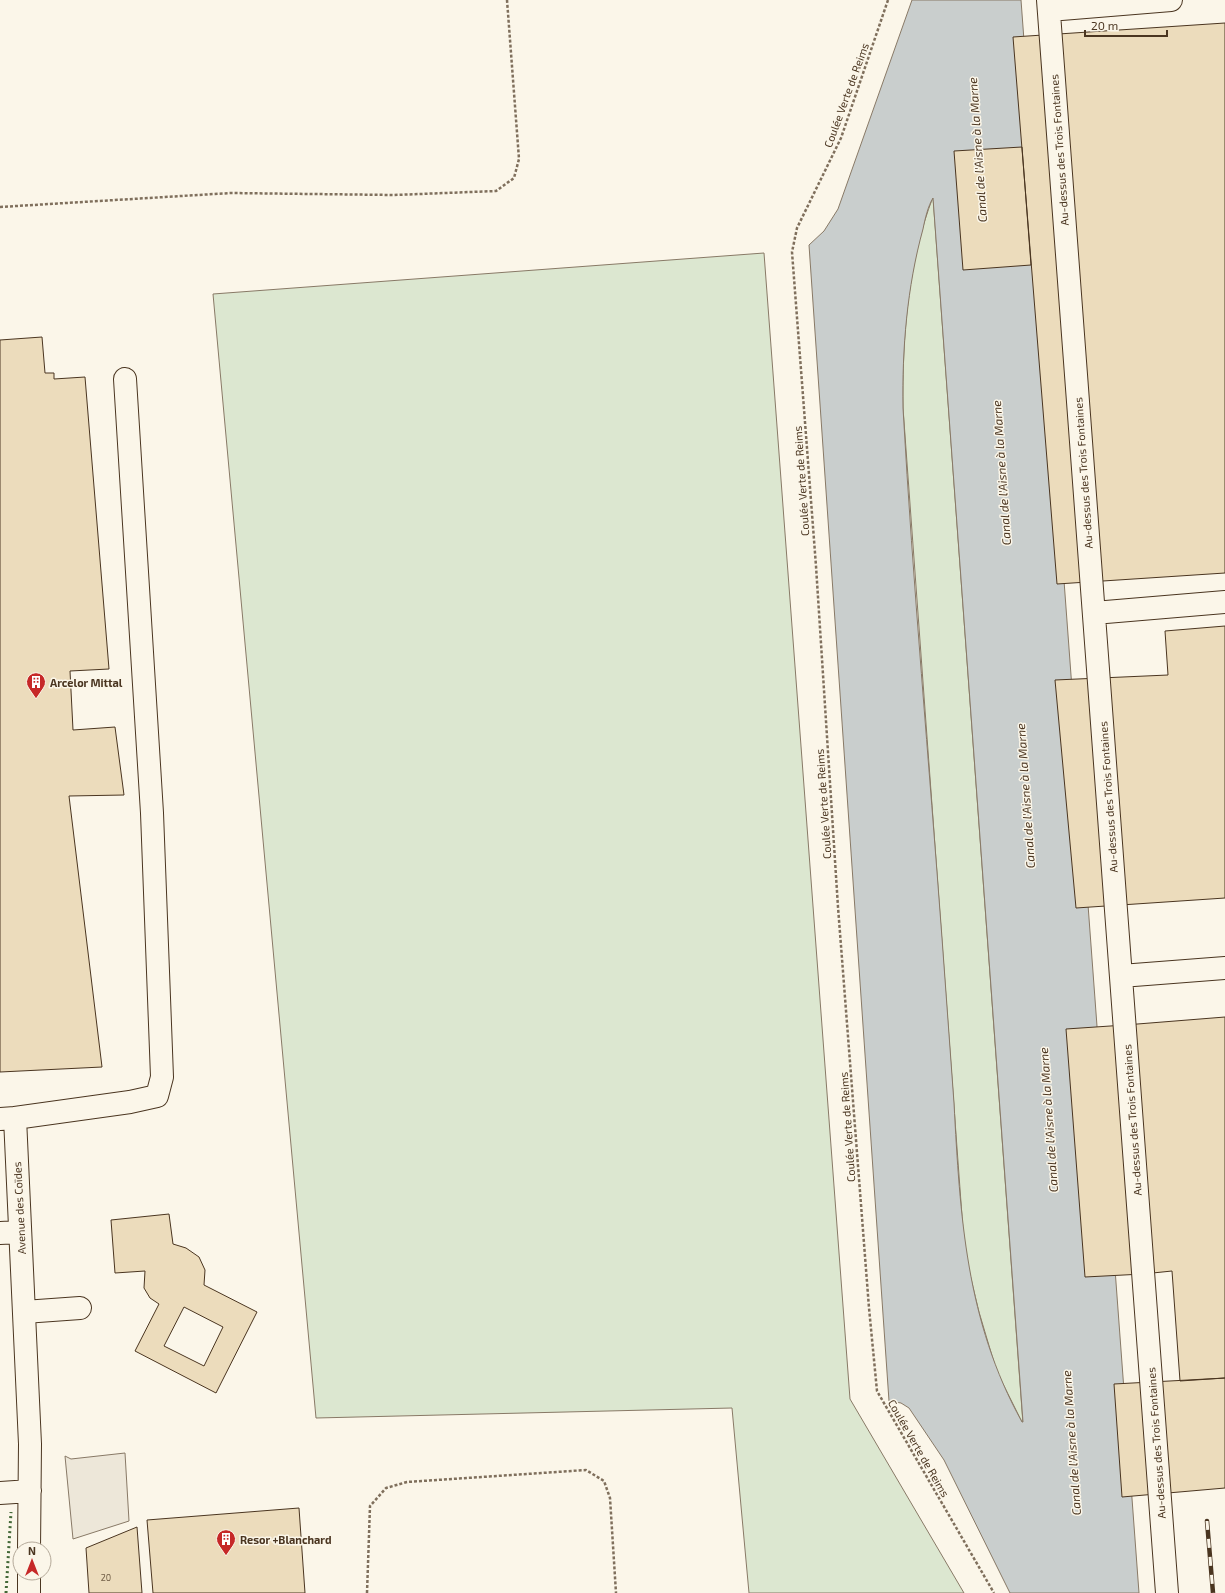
<svg xmlns="http://www.w3.org/2000/svg" width="1225" height="1593" font-family="'Exo 2',sans-serif">
<style>
.green{fill:#dce7d0;stroke:#887966}
.parking{fill:#ede7d9;stroke:#887966}
.water{fill:#c9cecd;stroke:#887966;fill-rule:evenodd}
.building{fill:#ecdcbc;stroke:#4a3520;fill-rule:evenodd}
.lines{fill:none;stroke-linecap:round;stroke-linejoin:round}
.minor-casing{stroke:#4a3520;stroke-width:24}
.path{stroke:#7f6f5c;stroke-width:2.5;stroke-dasharray:3 2;stroke-linecap:butt}
.minor{stroke:#fbf6e9;stroke-width:22}
.rail-casing{stroke:#4a3520;stroke-width:4.5}
.rail{stroke:#fbf6e9;stroke-width:3;stroke-dasharray:9;stroke-linecap:butt}
.hedge{stroke:#436837;stroke-width:3;stroke-dasharray:2 3;stroke-linecap:butt}
.labels{text-anchor:middle;dominant-baseline:central;stroke-width:3;stroke-linejoin:round;paint-order:stroke}
.number-label{font-size:9px;fill:#725f47}
.street-label{font-size:11px;fill:#4a3520;stroke:#fbf6e9}
.poi-label{font-size:11px;font-weight:bold;fill:#4a3520;stroke:#fbf6e9;text-anchor:start}
.water-label{font-size:12px;font-style:italic;fill:#4a3520;stroke:#fbf6e9}
</style>
<rect width="100%" height="100%" fill="#fbf6e9"/>
<path class="green" d="M 933,197 L 1023,1424 L 997,1372 L 990,1349 L 979,1312 L 967,1262 L 963,1230 L 903,408 C 902,339 908,261 933,197 Z
M 764,253 L 850,1399 L 964,1593 L 749,1593 L 732,1408 L 316,1418 L 213,294 Z"/>
<path class="parking" d="M 125,1453 L 129,1521 L 73,1539 L 65,1456 L 71,1459 Z"/>
<path class="water" d="M 912,0 L 1021,0 L 1139,1593 L 1010,1593 L 944,1460 L 909,1408 L 901,1403 L 889,1401 L 809,245 L 824,231 L 838,209 ZM 933,198 L 1023,1422 L 1022,1422 C 966,1321 960,1216 954,1103 C 950,1048 946,993 942,938 C 929,762 913,585 903,408 C 902,349 907,287 923,229 C 925,219 928,206 933,198 Z"/>
<path class="building" d="M 1225,23 L 1225,573 L 1057,584 L 1013,37 Z
M 1022,147 L 1031,265 L 963,270 L 954,151 Z
M 42,337 L 45,373 L 54,373 L 54,379 L 85,377 L 109,669 L 70,671 L 73,730 L 115,727 L 124,795 L 69,796 L 102,1067 L 0,1072 L 0,340 Z
M 1225,626 L 1225,898 L 1076,908 L 1055,680 L 1168,675 L 1165,631 Z
M 1225,1017 L 1225,1378 L 1180,1381 L 1172,1271 L 1143,1274 L 1125,1025 Z
M 1125,1025 L 1143,1274 L 1085,1277 L 1066,1029 Z
M 169,1214 L 173,1244 L 186,1248 L 199,1257 L 205,1270 L 204,1285 L 257,1312 L 216,1393 L 135,1351 L 159,1304 L 150,1298 L 144,1288 L 145,1271 L 115,1273 L 111,1220 ZM 184,1307 L 223,1327 L 204,1366 L 164,1346 Z
M 1225,1378 L 1225,1488 L 1122,1497 L 1114,1384 Z
M 299,1508 L 305,1593 L 153,1593 L 147,1520 Z
M 137,1527 L 142,1593 L 89,1593 L 86,1548 Z"/>
<g class="lines">
<g class="minor-casing">
<path id="minor" d="M 1048,0 L 1167,1593
M 1049,10 L 1171,0
M 1094,613 L 1225,602
M 1121,976 L 1225,968
M 15,1118 L 130,1102 L 157,1096 L 162,1077 L 152,813 L 125,379
M 0,1119 L 15,1118 L 30,1444 L 29,1549
M 0,1233 L 20,1232
M 24,1312 L 80,1308
M 0,1493 L 30,1491
M 29,1593 L 29,1573"/>
</g>
<path class="path" d="M 888,0 L 841,138 L 797,228 L 792,252 L 816,566 L 838,907 L 869,1308 L 877,1391 L 994,1593
M 0,207 L 231,193 L 394,195 L 496,191 L 514,178 L 519,159 L 507,0
M 367,1593 L 370,1506 L 386,1488 L 407,1482 L 586,1470 L 604,1481 L 610,1498 L 616,1593"/>
<use href="#minor" class="minor"/>
<g class="rail-casing">
<path id="rail" d="M 1207,1521 L 1213,1593"/>
</g>
<use href="#rail" class="rail"/>
<path class="hedge" d="M 6,1593 L 11,1512"/>
</g>
<defs>
<g id="building-pin" transform="scale(1)"><path d="M0 17L-7.5 6A9.5 9.5 0 1 1 7.5 6Z" fill="#c62828" stroke="#fbf6e9"/><path d="M-4-6H4V6H1V3H-1V6H-4ZM-2.5-4.3h1.7v1.8h-1.7ZM.8-4.3h1.7v1.8H.8ZM-2.5-1h1.7V.8h-1.7ZM.8-1h1.7V.8H.8Z" fill="#fff"/></g>
</defs>
<g fill-rule="evenodd">
<use href="#building-pin" x="36" y="682"/>
<use href="#building-pin" x="226" y="1539"/>
</g>
<g class="labels">
<g class="number-label">
<text x="106" y="1577">20</text>
</g>
<g class="street-label">
<text transform="translate(846 95) rotate(-70)">Coulée Verte de Reims</text>
<text transform="translate(1059 150) rotate(-94)">Au-dessus des Trois Fontaines</text>
<text transform="translate(1083 473) rotate(-94)">Au-dessus des Trois Fontaines</text>
<text transform="translate(801 481) rotate(-94)">Coulée Verte de Reims</text>
<text transform="translate(1108 797) rotate(-94)">Au-dessus des Trois Fontaines</text>
<text transform="translate(823 804) rotate(-94)">Coulée Verte de Reims</text>
<text transform="translate(1132 1120) rotate(-94)">Au-dessus des Trois Fontaines</text>
<text transform="translate(847 1127) rotate(-94)">Coulée Verte de Reims</text>
<text transform="translate(19 1208) rotate(-93)">Avenue des Coïdes</text>
<text transform="translate(1156 1443) rotate(-94)">Au-dessus des Trois Fontaines</text>
<text transform="translate(919 1448) rotate(60)">Coulée Verte de Reims</text>
</g>
<g class="poi-label">
<text x="50" y="682">Arcelor Mittal</text>
<text x="240" y="1539">Resor +Blanchard</text>
</g>
<g class="water-label">
<text transform="translate(977 150) rotate(-94)">Canal de l'Aisne à la Marne</text>
<text transform="translate(1001 473) rotate(-94)">Canal de l'Aisne à la Marne</text>
<text transform="translate(1025 796) rotate(-94)">Canal de l'Aisne à la Marne</text>
<text transform="translate(1048 1120) rotate(-94)">Canal de l'Aisne à la Marne</text>
<text transform="translate(1071 1443) rotate(-94)">Canal de l'Aisne à la Marne</text>
</g>
</g>
<g transform="translate(32 1561)"><circle r="19" fill="#fbf6e9" stroke="#b4a999"/>
<path d="M0-3L7 15L0 10L-7 15Z" fill="#c62828"/>
<text y="-6" font-size="11" font-weight="bold" text-anchor="middle" fill="#4a3520">N</text>
</g>
<path d="M1085 30v6h82v-6" fill="none" stroke="#4a3520" stroke-width="2"/>
<text x="1091" y="30" font-size="12" fill="#4a3520" stroke="#fbf6e9" stroke-width="3" paint-order="stroke">20 m</text>
</svg>
